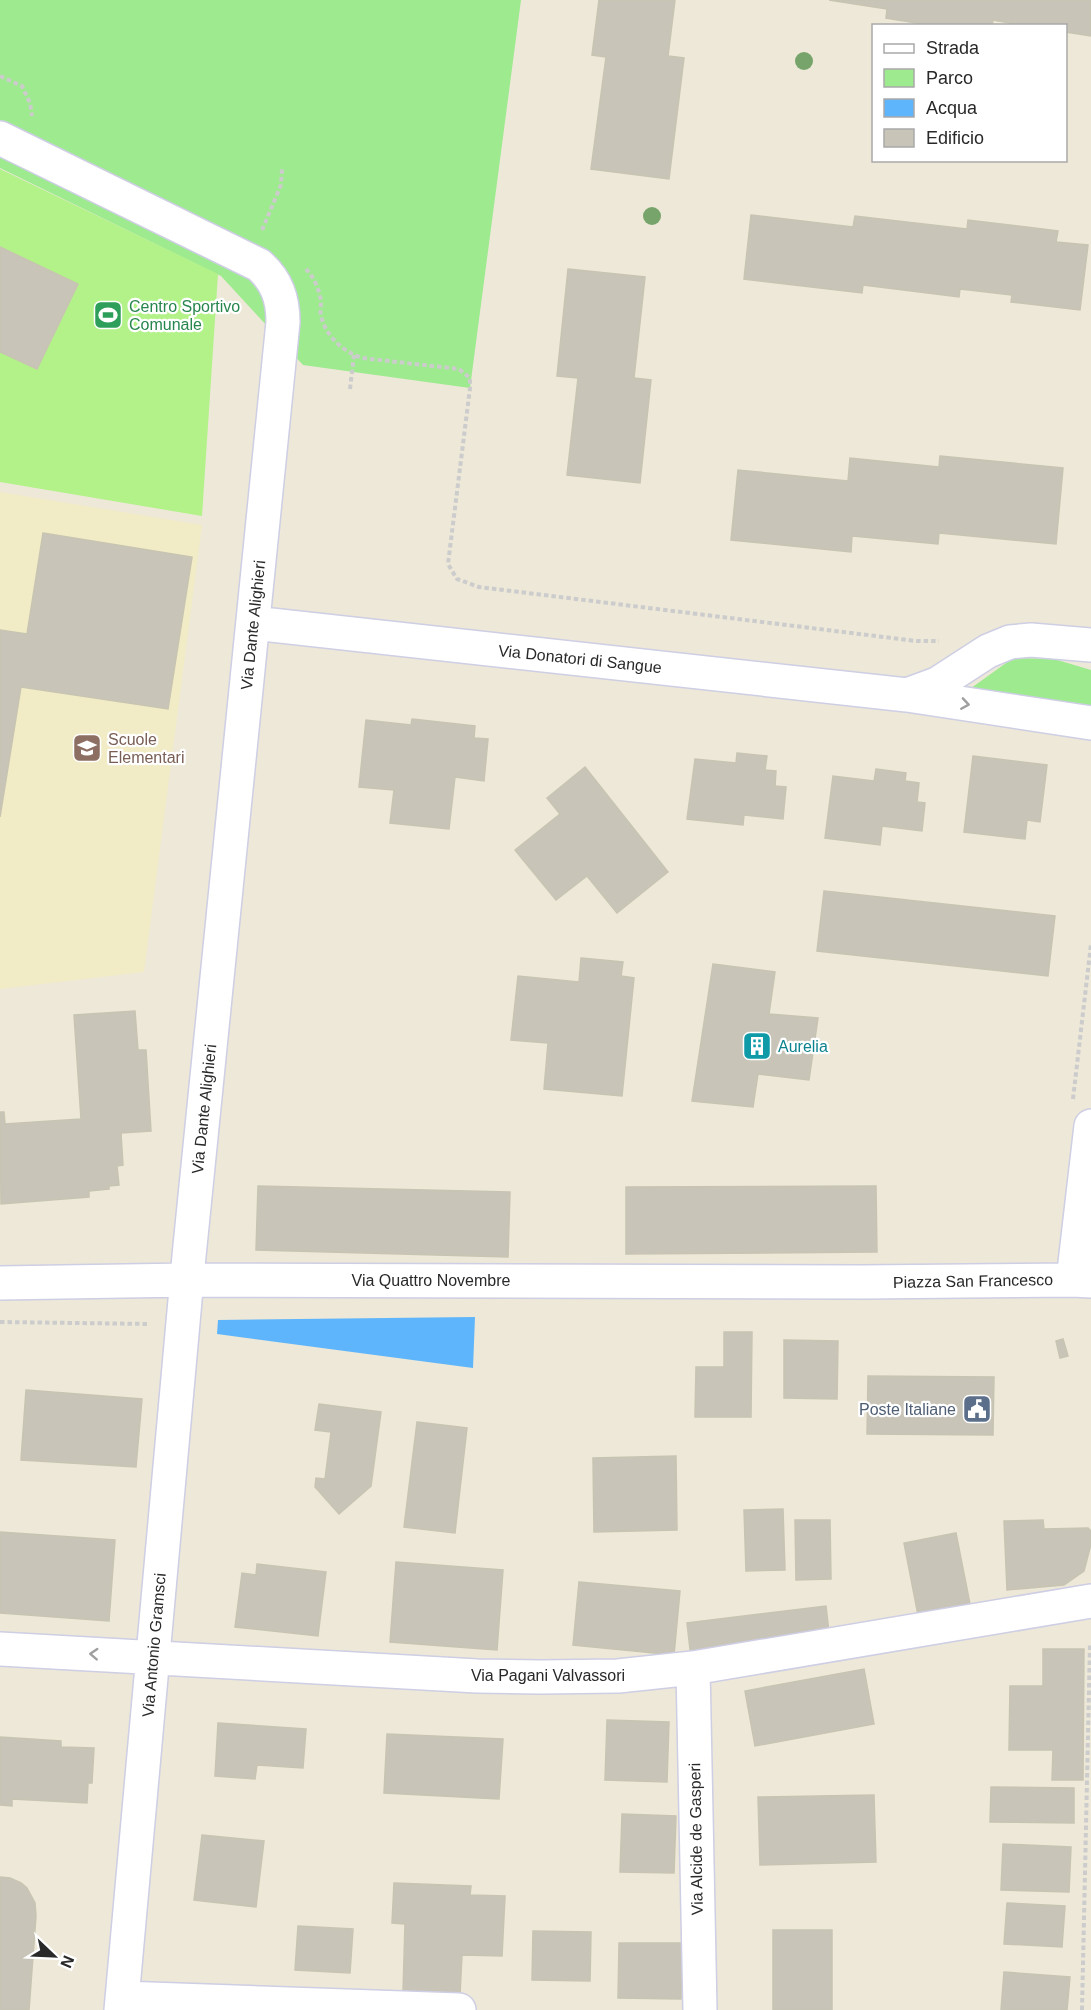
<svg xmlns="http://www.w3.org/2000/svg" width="1091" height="2010" font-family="Arial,sans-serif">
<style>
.education{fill:#f1ebc6}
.green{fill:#9dea8f}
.pitch{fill:#b2f289}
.water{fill:#5fb5fb}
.building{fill:#c8c4b8;stroke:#c8c4b2;stroke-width:1.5}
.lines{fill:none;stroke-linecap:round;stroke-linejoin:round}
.street-casing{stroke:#cecee4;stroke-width:36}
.path{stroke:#ccc;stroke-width:4;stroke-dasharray:4.5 3;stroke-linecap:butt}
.street{stroke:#fff;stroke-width:33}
.tree{fill:#76a46b}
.oneway{stroke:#9f9f9f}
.labels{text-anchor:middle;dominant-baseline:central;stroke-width:4.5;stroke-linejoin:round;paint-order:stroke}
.leisure-label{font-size:16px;fill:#27864d;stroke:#fff;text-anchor:start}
.street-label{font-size:16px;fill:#292929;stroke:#fff}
.education-label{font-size:16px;fill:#785e54;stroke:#fff;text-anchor:start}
.culture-label{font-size:16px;fill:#0d838f;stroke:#fff;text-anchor:start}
.service-label{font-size:16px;fill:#4e5e75;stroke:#fff;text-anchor:end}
</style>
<rect width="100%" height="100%" fill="#ede8d8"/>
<path class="education" d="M 0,492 L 202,525 L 144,972 L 0,989 Z"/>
<path class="green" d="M 0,0 L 521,0 L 470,388 L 303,365 L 221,276 L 0,168 Z
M 1013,658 L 1054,659 L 1091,670 L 1091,709 L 967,691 Z"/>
<path class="pitch" d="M 0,169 L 218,274 L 202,516 L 0,482 Z"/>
<path class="water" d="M 475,1317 L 473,1368 L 217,1334 L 218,1320 Z"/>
<path class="building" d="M 599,0 L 675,0 L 668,56 L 684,58 L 669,179 L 591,169 L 606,57 L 592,55 Z
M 829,0 L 1091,0 L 1091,36 L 1066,32 L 1066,26 L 1027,26 L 993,20 L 992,26 L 935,26 L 886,18 L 887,9 Z
M 751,215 L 853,227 L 855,216 L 967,229 L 968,220 L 1058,231 L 1056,242 L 1088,245 L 1080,310 L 1011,302 L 1012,295 L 960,289 L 959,297 L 863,285 L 862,293 L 744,279 Z
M 0,247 L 78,284 L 37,369 L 0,352 Z
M 568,269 L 645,277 L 634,378 L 651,380 L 640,483 L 567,475 L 578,378 L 557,376 Z
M 940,456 L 1063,468 L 1056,544 L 939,533 L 938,544 L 852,536 L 851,552 L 731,540 L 738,470 L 848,481 L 850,458 L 939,467 Z
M 43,533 L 192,557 L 168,709 L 21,687 L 0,817 L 0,630 L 27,634 Z
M 412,719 L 475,726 L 474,738 L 488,739 L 484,781 L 455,777 L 449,829 L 390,823 L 394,790 L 359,787 L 366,720 L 411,725 Z
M 737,753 L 767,756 L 765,770 L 776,771 L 775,786 L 786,787 L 783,819 L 744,815 L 743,825 L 687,819 L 695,759 L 736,763 Z
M 973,756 L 1047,765 L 1040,822 L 1027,820 L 1025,839 L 964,832 Z
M 585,767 L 668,872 L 617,913 L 587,876 L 556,900 L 515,850 L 560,814 L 547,798 Z
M 876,769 L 906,773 L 905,781 L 919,783 L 917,802 L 925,803 L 922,831 L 882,826 L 880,845 L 825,838 L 833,776 L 874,781 Z
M 824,891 L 1055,916 L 1048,976 L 817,951 Z
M 581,958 L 623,962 L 621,976 L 634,978 L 622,1096 L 544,1089 L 548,1043 L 511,1040 L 518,976 L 579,982 Z
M 713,964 L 775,972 L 769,1014 L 818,1018 L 809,1080 L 758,1074 L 753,1107 L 692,1101 Z
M 135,1011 L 138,1050 L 146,1050 L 151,1131 L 121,1133 L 123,1165 L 117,1166 L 119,1185 L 109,1186 L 109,1189 L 89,1191 L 89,1197 L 1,1204 L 0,1112 L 4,1112 L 5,1124 L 81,1119 L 74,1015 Z
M 258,1186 L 510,1192 L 508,1257 L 256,1250 Z
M 876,1186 L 877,1252 L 626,1254 L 626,1187 Z
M 724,1332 L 752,1332 L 751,1417 L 695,1417 L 696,1367 L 724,1367 Z
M 1063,1339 L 1068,1356 L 1060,1358 L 1056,1341 Z
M 784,1340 L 838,1341 L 837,1399 L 784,1398 Z
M 868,1376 L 994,1377 L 993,1435 L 867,1434 Z
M 26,1390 L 142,1399 L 136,1467 L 21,1460 Z
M 319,1404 L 381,1412 L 371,1486 L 339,1514 L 315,1487 L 316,1478 L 325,1479 L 331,1432 L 315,1430 Z
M 417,1422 L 467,1428 L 455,1533 L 404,1527 Z
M 676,1456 L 677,1530 L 594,1532 L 593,1458 Z
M 783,1509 L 785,1570 L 746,1571 L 744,1510 Z
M 795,1520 L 830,1520 L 831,1579 L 796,1580 Z
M 1043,1520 L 1044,1529 L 1088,1528 L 1091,1531 L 1091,1544 L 1084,1571 L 1064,1585 L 1007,1590 L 1004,1521 Z
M 0,1532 L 115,1540 L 109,1621 L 0,1613 Z
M 956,1533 L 970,1604 L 918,1615 L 904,1543 Z
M 396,1562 L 503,1570 L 497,1650 L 390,1642 Z
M 257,1564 L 326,1572 L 318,1636 L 235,1627 L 242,1573 L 256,1575 Z
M 579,1582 L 680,1591 L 674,1655 L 573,1645 Z
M 826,1606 L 830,1641 L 691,1658 L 687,1623 Z
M 1043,1649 L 1084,1649 L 1083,1780 L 1052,1780 L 1053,1750 L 1009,1750 L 1010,1686 L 1043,1686 Z
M 864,1669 L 874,1724 L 755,1746 L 745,1691 Z
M 607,1720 L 669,1722 L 667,1782 L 605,1780 Z
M 218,1723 L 306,1729 L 303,1768 L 257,1765 L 255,1779 L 215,1776 Z
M 387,1734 L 503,1739 L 499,1799 L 384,1793 Z
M 0,1737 L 61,1741 L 61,1747 L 94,1748 L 92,1783 L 88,1783 L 87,1803 L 12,1799 L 12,1806 L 0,1805 Z
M 991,1787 L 1074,1788 L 1074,1823 L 990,1822 Z
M 874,1795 L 876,1862 L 760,1865 L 758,1797 Z
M 622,1814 L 676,1816 L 674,1873 L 620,1872 Z
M 202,1835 L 264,1841 L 256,1907 L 194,1900 Z
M 1003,1844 L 1071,1847 L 1069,1892 L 1001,1890 Z
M 0,1877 L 10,1878 L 21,1883 L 27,1888 L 35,1903 L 36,1916 L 29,2010 L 0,2010 Z
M 394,1883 L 471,1886 L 470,1895 L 505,1896 L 502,1956 L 462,1955 L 460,1995 L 403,1992 L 405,1924 L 392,1923 Z
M 1007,1903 L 1065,1906 L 1062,1947 L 1004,1944 Z
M 298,1926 L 353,1929 L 350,1973 L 295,1970 Z
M 773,1930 L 832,1930 L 832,2010 L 773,2010 Z
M 533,1931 L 591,1932 L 590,1981 L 532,1980 Z
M 619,1943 L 682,1943 L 681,1999 L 618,1998 Z
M 1004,1972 L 1070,1977 L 1067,2010 L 1001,2010 Z"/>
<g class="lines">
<g class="street-casing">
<path id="street" d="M 0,138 L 259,265 C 277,281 283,299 283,322 L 189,1256 L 121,2010
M 253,623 L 907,695 L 1091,723
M 907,695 L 937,684 L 988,651 L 1010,642 L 1031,640 L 1091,645
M 1073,1280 L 1091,1126
M 0,1283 L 187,1280 L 862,1282 L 1073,1280 L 1091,1281
M 0,1649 L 477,1676 L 540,1677 L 618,1676 L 693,1668 L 1091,1601
M 693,1668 L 700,2010
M 122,1998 L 459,2010"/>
</g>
<path class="path" d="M 0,76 L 22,86 L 30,103 L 32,116
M 262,230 L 281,185 L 282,169
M 306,269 C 314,277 320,291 321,302 C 321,307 320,311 321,316 C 326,336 342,351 362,358 L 459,369 L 470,378 L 470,388 L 448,564 L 457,579 L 479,587 L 916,641 L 939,641
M 350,389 L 354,355
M 1073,1099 L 1091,944
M 0,1322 L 149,1324
M 1082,2010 L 1090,1643"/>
<use href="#street" class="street"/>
</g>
<g class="tree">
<circle cx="804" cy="61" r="9"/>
<circle cx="652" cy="216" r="9"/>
</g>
<defs><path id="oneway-chevron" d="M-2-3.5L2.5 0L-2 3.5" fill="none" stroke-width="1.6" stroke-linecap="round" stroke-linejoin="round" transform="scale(1.5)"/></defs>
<g class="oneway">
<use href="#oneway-chevron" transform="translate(965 704) rotate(9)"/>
<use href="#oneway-chevron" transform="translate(94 1654) rotate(-177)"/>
</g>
<defs>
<g id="stadium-square" transform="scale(1.5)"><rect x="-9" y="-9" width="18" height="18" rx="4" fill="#2e9e5b" stroke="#fff"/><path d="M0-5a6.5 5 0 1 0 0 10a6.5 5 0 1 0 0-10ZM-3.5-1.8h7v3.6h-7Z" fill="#fff"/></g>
<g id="school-square" transform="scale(1.5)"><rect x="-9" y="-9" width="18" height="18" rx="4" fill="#8d6e63" stroke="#fff"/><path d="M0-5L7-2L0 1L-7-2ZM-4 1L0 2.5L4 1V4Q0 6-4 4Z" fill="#fff"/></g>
<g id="building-square" transform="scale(1.5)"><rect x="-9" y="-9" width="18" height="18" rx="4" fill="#0f9aa8" stroke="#fff"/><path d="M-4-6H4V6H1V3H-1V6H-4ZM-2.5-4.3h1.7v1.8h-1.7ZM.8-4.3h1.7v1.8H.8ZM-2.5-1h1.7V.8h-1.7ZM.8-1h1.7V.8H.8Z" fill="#fff"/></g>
<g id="civic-square" transform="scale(1.5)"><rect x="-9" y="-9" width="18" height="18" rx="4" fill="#5c6f8a" stroke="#fff"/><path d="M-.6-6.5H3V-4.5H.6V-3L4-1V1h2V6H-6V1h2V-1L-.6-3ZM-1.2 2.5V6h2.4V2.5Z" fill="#fff"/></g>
</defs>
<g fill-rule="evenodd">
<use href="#stadium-square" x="108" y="315"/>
<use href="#school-square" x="87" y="748"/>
<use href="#building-square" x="757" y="1046"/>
<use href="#civic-square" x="977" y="1409"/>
</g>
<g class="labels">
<g class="leisure-label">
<text x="129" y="306">Centro Sportivo<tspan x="129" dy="18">Comunale</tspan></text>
</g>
<g class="street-label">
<text transform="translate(253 625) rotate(-84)">Via Dante Alighieri</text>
<text transform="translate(580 659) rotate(6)">Via Donatori di Sangue</text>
<text transform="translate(204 1109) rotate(-84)">Via Dante Alighieri</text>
<text x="431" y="1280">Via Quattro Novembre</text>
<text transform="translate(973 1281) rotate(-1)">Piazza San Francesco</text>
<text transform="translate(154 1645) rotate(-85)">Via Antonio Gramsci</text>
<text x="548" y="1675">Via Pagani Valvassori</text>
<text transform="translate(696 1839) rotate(-91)">Via Alcide de Gasperi</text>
</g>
<g class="education-label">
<text x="108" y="739">Scuole<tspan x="108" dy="18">Elementari</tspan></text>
</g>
<g class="culture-label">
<text x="778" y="1046">Aurelia</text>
</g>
<g class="service-label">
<text x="956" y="1409">Poste Italiane</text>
</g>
</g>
<rect x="872" y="24" width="195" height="138" fill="#ffffff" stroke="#a9a9a9" stroke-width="1.5"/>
<rect x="884" y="44" width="30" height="9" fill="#ffffff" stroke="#a9a9a9" stroke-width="1.5"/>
<text x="926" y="54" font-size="18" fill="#292929">Strada</text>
<rect x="884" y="69" width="30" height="18" fill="#9dea8f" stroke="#a9a9a9" stroke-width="1.5"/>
<text x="926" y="84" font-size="18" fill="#292929">Parco</text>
<rect x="884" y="99" width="30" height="18" fill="#5fb5fb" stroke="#a9a9a9" stroke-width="1.5"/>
<text x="926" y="114" font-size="18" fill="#292929">Acqua</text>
<rect x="884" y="129" width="30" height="18" fill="#c8c4b8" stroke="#a9a9a9" stroke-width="1.5"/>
<text x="926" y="144" font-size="18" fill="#292929">Edificio</text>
<g transform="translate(54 1956) rotate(113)" stroke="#ffffff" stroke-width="4.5" paint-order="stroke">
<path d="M0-4.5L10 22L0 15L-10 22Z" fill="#292929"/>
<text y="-9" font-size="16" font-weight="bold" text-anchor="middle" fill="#292929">N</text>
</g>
</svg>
